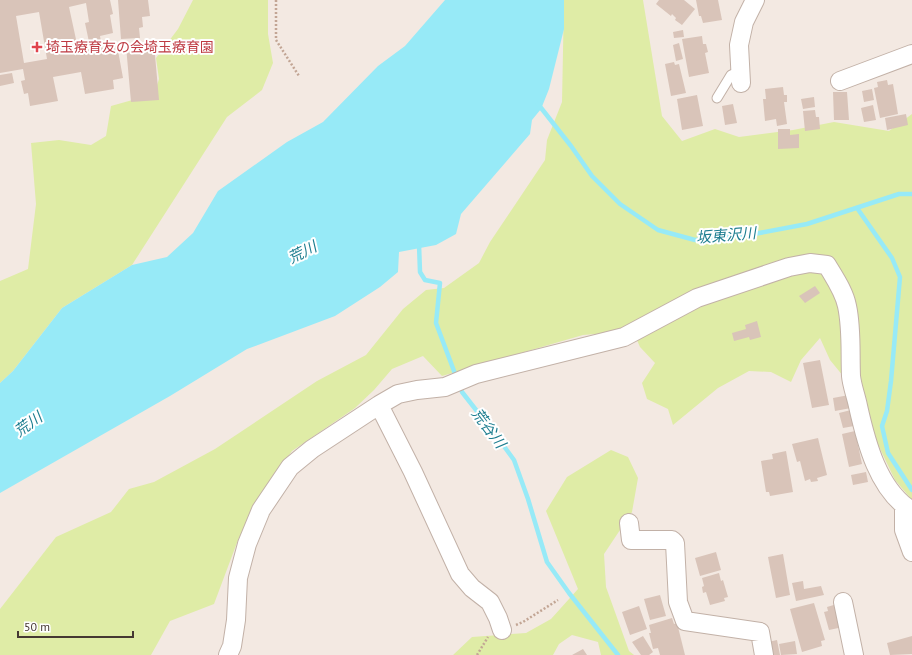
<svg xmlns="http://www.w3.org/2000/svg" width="912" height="655" font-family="'PT Sans','Noto Sans JP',sans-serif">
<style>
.green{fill:#dfeca6}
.water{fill:#97eaf7}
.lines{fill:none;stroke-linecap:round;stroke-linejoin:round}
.stream{stroke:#97eaf7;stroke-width:4.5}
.building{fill:#d9c4b9;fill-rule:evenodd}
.service-casing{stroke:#c2b1a7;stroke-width:11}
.minor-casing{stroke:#c2b1a7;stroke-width:20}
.path{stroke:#c2a594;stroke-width:2.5;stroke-dasharray:2 2;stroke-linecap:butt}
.service{stroke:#fff;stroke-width:9}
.minor{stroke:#fff;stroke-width:18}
.health-dot{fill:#e0444e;stroke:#fff;stroke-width:1.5}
.labels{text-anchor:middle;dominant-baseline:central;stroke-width:4;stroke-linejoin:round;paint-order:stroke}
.health-label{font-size:14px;fill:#be3a42;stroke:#fff;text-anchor:start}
.water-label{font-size:15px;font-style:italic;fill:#1e7e90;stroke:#fff}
</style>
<rect width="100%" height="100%" fill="#f3e9e2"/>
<path class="green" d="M 193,0 L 268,0 L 268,34 L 273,63 L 262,90 L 227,117 L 132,265 L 62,308 L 13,371 L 0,383 L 0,281 L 28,269 L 36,204 L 31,143 L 59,140 L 91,145 L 106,136 L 111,106 L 136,99 L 153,98 L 159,79 L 156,58 L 178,29 Z
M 564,0 L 643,0 L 662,116 L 682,141 L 715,129 L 739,137 L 793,130 L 834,122 L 889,131 L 912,114 L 912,500 L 895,480 L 848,382 L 830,360 L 820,338 L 801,360 L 791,382 L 771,372 L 749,371 L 718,388 L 673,425 L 668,409 L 647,399 L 642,383 L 655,363 L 640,347 L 633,331 L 583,335 L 442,376 L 423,356 L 392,369 L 374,390 L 355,408 L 292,451 L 262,493 L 238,540 L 214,604 L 170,621 L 151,655 L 0,655 L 0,609 L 56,537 L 111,512 L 129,489 L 154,482 L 215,449 L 317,381 L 366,355 L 403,309 L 426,290 L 444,288 L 479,263 L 490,242 L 545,160 L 547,140 L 562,102 Z
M 611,450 L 628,457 L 638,478 L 632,512 L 604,554 L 606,587 L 629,651 L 634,655 L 601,655 L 598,642 L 572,635 L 559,644 L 553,655 L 453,655 L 472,637 L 526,633 L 551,619 L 578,589 L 546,511 L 567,477 Z"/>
<path class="water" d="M 445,0 L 564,0 L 564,29 L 549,89 L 541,109 L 532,120 L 530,134 L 461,214 L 456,234 L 436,245 L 399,252 L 398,272 L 380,287 L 335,316 L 247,349 L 170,396 L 0,493 L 0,383 L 13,371 L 62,308 L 132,265 L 167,257 L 193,233 L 218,191 L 287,142 L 323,122 L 378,66 L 405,46 Z"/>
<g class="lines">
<path class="stream" d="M 538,104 L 571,146 L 592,176 L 620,204 L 658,230 L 695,240 L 754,234 L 807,224 L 899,194 L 912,194
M 857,208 L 892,258 L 900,277 L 891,381 L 887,411 L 882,426 L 888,453 L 912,490
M 419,244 L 420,272 L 425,280 L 440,283 L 436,323 L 457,379
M 460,386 L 462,392 L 498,438 L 514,460 L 528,499 L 547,562 L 569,593 L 618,655"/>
</g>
<path class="building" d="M 0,0 L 110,0 L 113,14 L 110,15 L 113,33 L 100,36 L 102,48 L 117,45 L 123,78 L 113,80 L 114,89 L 85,94 L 81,72 L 53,77 L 58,101 L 30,106 L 28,93 L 24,94 L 21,81 L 25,80 L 23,69 L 0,73 ZM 86,3 L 89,22 L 85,23 L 89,42 L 77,44 L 69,7 ZM 39,12 L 47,59 L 24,63 L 16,16 Z
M 118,0 L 148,0 L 150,16 L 142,17 L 143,27 L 139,28 L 140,38 L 121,39 Z
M 659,0 L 684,0 L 695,9 L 682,25 L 675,20 L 676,18 L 672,14 L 671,16 L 656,4 Z
M 696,0 L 718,0 L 722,20 L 703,23 L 701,16 L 699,16 Z
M 683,30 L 684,37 L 674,38 L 673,32 Z
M 702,36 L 703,44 L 706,44 L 708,52 L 705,53 L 709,73 L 689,77 L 682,39 Z
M 679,43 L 683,59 L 676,61 L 673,45 Z
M 154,44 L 159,100 L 131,102 L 126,46 Z
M 674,62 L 675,65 L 679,64 L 686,93 L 671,96 L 665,64 Z
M 12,73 L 14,83 L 0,86 L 0,75 Z
M 887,80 L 888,85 L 893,84 L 898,114 L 880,118 L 874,88 L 878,87 L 877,82 Z
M 783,87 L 784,95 L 787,95 L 787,102 L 784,102 L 787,124 L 777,126 L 776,119 L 765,121 L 763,99 L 766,99 L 765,89 Z
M 872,89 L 874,100 L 864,102 L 862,91 Z
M 833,92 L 847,92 L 849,120 L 834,120 Z
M 697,95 L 703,126 L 682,130 L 677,99 Z
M 814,97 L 815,107 L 803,109 L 801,99 Z
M 733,104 L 737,123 L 725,125 L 722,106 Z
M 873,105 L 876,120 L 864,122 L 861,108 Z
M 815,110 L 816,117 L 819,117 L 820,129 L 805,131 L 803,111 Z
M 906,114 L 908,125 L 887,130 L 885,118 Z
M 778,129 L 790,129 L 790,135 L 799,134 L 799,148 L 778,149 Z
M 815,286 L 820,293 L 805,303 L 799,296 Z
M 757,321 L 761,337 L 750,340 L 749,337 L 734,341 L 732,333 L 746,329 L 745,325 Z
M 820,360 L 829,405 L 812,408 L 803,363 Z
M 849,395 L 851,408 L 835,411 L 833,398 Z
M 851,410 L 854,426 L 843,428 L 839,413 Z
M 855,431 L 862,464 L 849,467 L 842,434 Z
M 818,438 L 827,475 L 817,478 L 818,481 L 811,482 L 810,479 L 805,481 L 800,461 L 797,462 L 792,444 Z
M 786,451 L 793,492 L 770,496 L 769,492 L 766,492 L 761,461 L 773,459 L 772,454 Z
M 866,472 L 868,482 L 853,485 L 851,475 Z
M 716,552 L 721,570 L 700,576 L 695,558 Z
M 783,554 L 790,595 L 776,598 L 768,557 Z
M 719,573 L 721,581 L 723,580 L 728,597 L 724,598 L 725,601 L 710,605 L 706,592 L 703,593 L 702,587 L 704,586 L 702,578 Z
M 803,581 L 804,589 L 821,586 L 824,595 L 796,601 L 792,583 Z
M 660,595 L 666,616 L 650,620 L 644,599 Z
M 814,603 L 825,640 L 821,641 L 822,646 L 802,652 L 790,609 Z
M 837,604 L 843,627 L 829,630 L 824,612 L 828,611 L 827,607 Z
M 639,606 L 647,629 L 630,635 L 622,612 Z
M 672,618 L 674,624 L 677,623 L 685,655 L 660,655 L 658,648 L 653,649 L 649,633 L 651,633 L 649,625 Z
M 643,636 L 653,652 L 649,655 L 641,655 L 632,642 Z
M 912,636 L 912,654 L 890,655 L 887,643 Z
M 777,640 L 780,655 L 770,655 L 768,642 Z
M 795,641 L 797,654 L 781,655 L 779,644 Z
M 583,649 L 587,655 L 572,655 Z"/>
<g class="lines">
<g class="service-casing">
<path id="service" d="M 717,98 L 731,75 L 740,71"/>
</g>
<g class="minor-casing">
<path id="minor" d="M 840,81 L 912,54
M 741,83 L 739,45 L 744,22 L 755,0
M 379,405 L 413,472 L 460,574 L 472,588 L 490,602 L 498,618 L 502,630
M 904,506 L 904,530 L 912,552
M 629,523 L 631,540 L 672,540 L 675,543 L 678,602 L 685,621 L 760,632 L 764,655
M 843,602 L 854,655
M 228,655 L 232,646 L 236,620 L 238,578 L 247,544 L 261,510 L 290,467 L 312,449 L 379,405 L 398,394 L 417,390 L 445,387 L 476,374 L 624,337 L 697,298 L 789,267 L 810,263 L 827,265 C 834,277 844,291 847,306 C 852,329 850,352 851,376 C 852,386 856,396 858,406 C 866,442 878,490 912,511"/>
</g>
<path class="path" d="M 276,0 L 276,40 L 299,76
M 516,625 L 523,622 L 558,600
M 477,655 L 488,637"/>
<use href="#service" class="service"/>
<use href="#minor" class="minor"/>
</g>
<path class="health-dot" d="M35 41h4v4h4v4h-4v4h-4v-4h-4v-4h4z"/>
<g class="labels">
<g class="health-label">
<text x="46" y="47">埼玉療育友の会埼玉療育園</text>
</g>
<g class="water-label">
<text transform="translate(726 235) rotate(-5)">坂東沢川</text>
<text transform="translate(302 252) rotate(-27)">荒川</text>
<text transform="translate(28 424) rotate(-36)">荒川</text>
<text transform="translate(489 428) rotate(53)">荒谷川</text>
</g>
</g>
<path d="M18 631v6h115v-6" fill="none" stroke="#453832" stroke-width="2"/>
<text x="24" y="631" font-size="12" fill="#453832" stroke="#ffffff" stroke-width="3" paint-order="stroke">50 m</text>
</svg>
